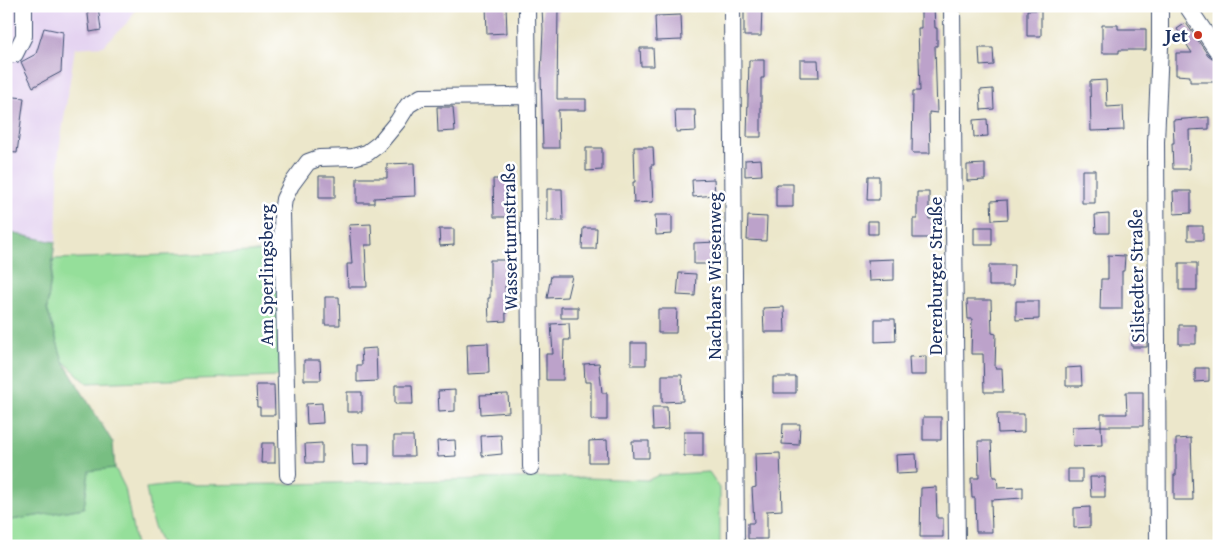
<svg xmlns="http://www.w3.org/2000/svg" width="1225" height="552" font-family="'Gentium Book Plus',serif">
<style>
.built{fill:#e4d3f1}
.green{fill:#95df9a;stroke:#58877c}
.forest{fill:#78be82;stroke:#4a7670}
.building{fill:#bca2ca}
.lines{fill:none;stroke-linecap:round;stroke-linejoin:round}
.minor-casing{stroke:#3a4b6e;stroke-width:18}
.minor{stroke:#fff;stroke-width:16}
.poi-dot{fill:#c8321e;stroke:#fff;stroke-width:2}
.labels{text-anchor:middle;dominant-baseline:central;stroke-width:5;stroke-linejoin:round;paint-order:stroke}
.poi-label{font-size:19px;font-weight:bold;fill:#1b2f5e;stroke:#fff;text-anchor:end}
.street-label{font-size:19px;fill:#1b2f5e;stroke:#fff}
</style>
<rect width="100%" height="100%" fill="#fff"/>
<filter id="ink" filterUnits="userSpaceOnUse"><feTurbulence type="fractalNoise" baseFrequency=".02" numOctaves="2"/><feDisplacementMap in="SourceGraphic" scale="10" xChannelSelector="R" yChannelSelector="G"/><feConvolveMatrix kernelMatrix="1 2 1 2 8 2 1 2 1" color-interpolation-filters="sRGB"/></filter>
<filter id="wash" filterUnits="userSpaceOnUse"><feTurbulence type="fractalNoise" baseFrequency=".0096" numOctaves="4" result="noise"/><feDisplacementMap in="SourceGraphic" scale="20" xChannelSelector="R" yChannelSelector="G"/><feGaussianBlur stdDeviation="1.12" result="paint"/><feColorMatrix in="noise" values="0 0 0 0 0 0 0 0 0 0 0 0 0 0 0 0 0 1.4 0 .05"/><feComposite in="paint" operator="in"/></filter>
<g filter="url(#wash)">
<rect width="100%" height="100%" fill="#ece7cb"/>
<path class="built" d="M 6,6 L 137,6 L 130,20 L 103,46 L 75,48 L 59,151 L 56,243 L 6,233 Z"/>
<path class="green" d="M 279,251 L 280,376 L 87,383 L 63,361 L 47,308 L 54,259 Z
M 115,468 L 125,488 L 136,546 L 6,546 L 6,521 L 84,508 L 89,470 Z
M 709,472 L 720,488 L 720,546 L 162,546 L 152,521 L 146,488 L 171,485 L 294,484 L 557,477 L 648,480 L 659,475 Z"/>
<path class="forest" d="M 6,232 L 55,242 L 47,309 L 63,361 L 113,443 L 115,468 L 89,471 L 84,508 L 6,521 Z"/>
<g id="blocks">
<path class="building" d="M 87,6 L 98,6 L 101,30 L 90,32 Z
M 486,6 L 506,6 L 507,33 L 487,34 Z
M 558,6 L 557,99 L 586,99 L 586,110 L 558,110 L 559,148 L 543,148 L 541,75 L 543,29 L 542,7 Z
M 744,6 L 762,6 L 761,36 L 744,36 Z
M 921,6 L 934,6 L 935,28 L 937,28 L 937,46 L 935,46 L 937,113 L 929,112 L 930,153 L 912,153 L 913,91 L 920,91 L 918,28 L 921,28 Z
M 1027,10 L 1041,10 L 1041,36 L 1027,36 Z
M 681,15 L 682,40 L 656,41 L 655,16 Z
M 1186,23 L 1208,55 L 1212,58 L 1217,59 L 1217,82 L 1190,82 L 1190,76 L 1176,75 L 1176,53 L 1192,53 L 1177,29 Z
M 1102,25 L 1118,25 L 1118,29 L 1146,29 L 1146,50 L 1119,50 L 1119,53 L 1102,53 Z
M 44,28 L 63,32 L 61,72 L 33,87 L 21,62 L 36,54 Z
M 640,48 L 653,48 L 654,66 L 641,66 Z
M 979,48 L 993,48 L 994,65 L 980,66 Z
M 749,60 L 764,60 L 764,78 L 761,78 L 761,137 L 747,137 Z
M 800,60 L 818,60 L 819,77 L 800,77 Z
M 1106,80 L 1107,107 L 1123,106 L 1124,130 L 1091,131 L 1090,81 Z
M 993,89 L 994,109 L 981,110 L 980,90 Z
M 6,96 L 24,98 L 17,153 L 6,152 Z
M 437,107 L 453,107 L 455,131 L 438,132 Z
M 675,110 L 695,110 L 696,131 L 676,132 Z
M 1209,117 L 1209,129 L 1189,130 L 1190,169 L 1173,169 L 1172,143 L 1174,143 L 1173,120 Z
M 987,119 L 988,136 L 974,137 L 973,120 Z
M 634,147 L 653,147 L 654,165 L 651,165 L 653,202 L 634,203 L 633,182 L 635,182 Z
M 586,148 L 602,148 L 602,170 L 586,171 Z
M 761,159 L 762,175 L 745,176 L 745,160 Z
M 414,163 L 415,196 L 374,198 L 374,203 L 357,203 L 357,178 L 387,178 L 387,164 Z
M 985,164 L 985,180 L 967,181 L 967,165 Z
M 1082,170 L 1095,170 L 1095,203 L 1082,203 Z
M 319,176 L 335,176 L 335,198 L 319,198 Z
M 868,176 L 879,176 L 879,200 L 867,200 Z
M 493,179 L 510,179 L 510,217 L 494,217 Z
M 714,179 L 715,195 L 693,197 L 692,180 Z
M 776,184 L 793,184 L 793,207 L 776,207 Z
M 547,189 L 562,189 L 563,221 L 547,221 Z
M 1173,191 L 1191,191 L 1191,213 L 1174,214 Z
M 917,192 L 929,192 L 929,219 L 934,219 L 934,238 L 913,238 L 913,219 L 917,219 Z
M 1007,200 L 1008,219 L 992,220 L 991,201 Z
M 1109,214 L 1109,233 L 1096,233 L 1095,215 Z
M 655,215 L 672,215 L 672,234 L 656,235 Z
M 748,216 L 767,217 L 766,241 L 747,240 Z
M 868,221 L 878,221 L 878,234 L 868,234 Z
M 371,224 L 372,245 L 365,245 L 367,287 L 348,287 L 347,264 L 352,264 L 349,225 Z
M 1188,226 L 1203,226 L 1203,240 L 1188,240 Z
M 974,227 L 992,227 L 992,245 L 974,245 Z
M 583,228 L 597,228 L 596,249 L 582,249 Z
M 439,229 L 454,229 L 454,245 L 440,246 Z
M 717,242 L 718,264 L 694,264 L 694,243 Z
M 1108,255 L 1125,256 L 1124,271 L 1122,271 L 1122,309 L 1100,309 L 1101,279 L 1108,279 Z
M 894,259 L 894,280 L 869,281 L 868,260 Z
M 490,260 L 509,260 L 509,286 L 505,286 L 506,321 L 489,322 L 488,298 L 490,298 Z
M 1179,263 L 1197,263 L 1197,290 L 1179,290 Z
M 989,265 L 1014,265 L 1013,286 L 989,286 Z
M 679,273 L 696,274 L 695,296 L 677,295 Z
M 551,276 L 572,276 L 567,297 L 547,298 Z
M 325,297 L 339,297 L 340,325 L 325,325 Z
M 967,300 L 991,300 L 992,333 L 996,334 L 995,368 L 1002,368 L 1003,392 L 984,392 L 983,354 L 971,354 L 972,319 L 968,319 Z
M 1016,301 L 1039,301 L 1039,319 L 1016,320 Z
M 561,307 L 578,307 L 578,318 L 561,318 Z
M 784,307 L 785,332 L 764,332 L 763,308 Z
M 658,309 L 677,309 L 676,333 L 658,333 Z
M 875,319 L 895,319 L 896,341 L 875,342 Z
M 569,323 L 570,340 L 564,340 L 563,380 L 546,380 L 546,354 L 553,354 L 551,324 Z
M 1131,323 L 1147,323 L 1147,347 L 1132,347 Z
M 1179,325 L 1196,325 L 1196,344 L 1179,344 Z
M 488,343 L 489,373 L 468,374 L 467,344 Z
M 631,343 L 646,343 L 646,365 L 631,365 Z
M 376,348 L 377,381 L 357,382 L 357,365 L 362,365 L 361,349 Z
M 926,356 L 926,375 L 910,375 L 909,357 Z
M 304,360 L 320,360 L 321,380 L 304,380 Z
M 599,363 L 602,393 L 607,393 L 607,420 L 591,420 L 591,382 L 585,382 L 584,364 Z
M 1081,367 L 1082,386 L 1066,386 L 1066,368 Z
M 1195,368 L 1209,368 L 1209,381 L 1195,382 Z
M 662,375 L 682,375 L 683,401 L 662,402 Z
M 773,377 L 796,377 L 796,393 L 773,393 Z
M 256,385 L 274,385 L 275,415 L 260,415 L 260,407 L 257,407 Z
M 395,385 L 412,385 L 413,404 L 395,404 Z
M 455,390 L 455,411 L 439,412 L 438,391 Z
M 347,392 L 362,392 L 362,412 L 347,412 Z
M 1126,392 L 1143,392 L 1143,426 L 1101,426 L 1101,414 L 1127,414 Z
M 508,394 L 509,412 L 481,414 L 480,395 Z
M 322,403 L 323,423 L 307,424 L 306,404 Z
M 652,407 L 667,407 L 668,429 L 653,430 Z
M 997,414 L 1024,414 L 1024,432 L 998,433 Z
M 923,417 L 941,417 L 941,440 L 923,440 Z
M 783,424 L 800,424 L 799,445 L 782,444 Z
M 1101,426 L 1102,445 L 1073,446 L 1072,427 Z
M 684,432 L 703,432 L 703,456 L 684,456 Z
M 501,435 L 502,454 L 482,456 L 481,436 Z
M 394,436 L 413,436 L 414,456 L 394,456 Z
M 1191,438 L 1193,500 L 1174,500 L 1174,475 L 1176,475 L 1176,439 Z
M 455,440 L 456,456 L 438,457 L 437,441 Z
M 607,440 L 608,462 L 589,462 L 589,441 Z
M 632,441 L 649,441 L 649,458 L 633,458 Z
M 978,441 L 991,441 L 993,477 L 997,477 L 998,488 L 1023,487 L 1023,498 L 991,500 L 992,532 L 976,532 L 975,498 L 972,498 L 971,478 L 979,478 Z
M 262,443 L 275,443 L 275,463 L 261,463 Z
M 322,443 L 322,463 L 306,463 L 305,444 Z
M 352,444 L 369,444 L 369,464 L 353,465 Z
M 780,453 L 782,510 L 767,511 L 767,539 L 748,539 L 748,523 L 754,523 L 752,488 L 756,487 L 755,454 Z
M 916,454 L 917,473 L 897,474 L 896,455 Z
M 1068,469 L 1082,469 L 1082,482 L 1068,482 Z
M 1090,477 L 1105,477 L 1105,497 L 1091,497 Z
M 936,487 L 937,518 L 943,518 L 943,537 L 920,537 L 921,488 Z
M 1090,507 L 1090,527 L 1074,528 L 1074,508 Z"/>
</g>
</g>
<g filter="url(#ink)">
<use href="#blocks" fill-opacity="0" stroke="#3a4b6e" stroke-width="1"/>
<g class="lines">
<g class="minor-casing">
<path id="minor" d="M 527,6 L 531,467
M 732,6 L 736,546
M 952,6 L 957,546
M 1187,6 L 1216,49 L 1219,49
M 6,55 L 15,54 L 24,36 L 24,6
M 288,475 L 282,213 L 284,199 L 291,185 L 308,162 L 319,158 L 353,157 L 367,153 L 379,144 L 398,121 L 408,105 L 421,97 L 527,96
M 1158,546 L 1156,142 L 1160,47 L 1160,6"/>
</g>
<use href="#minor" class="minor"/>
</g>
</g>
<circle class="poi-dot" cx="1198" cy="35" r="5"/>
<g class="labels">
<g class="poi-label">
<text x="1188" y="35">Jet</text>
</g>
<g class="street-label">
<text transform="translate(509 237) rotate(-91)">Wasserturmstraße</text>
<text transform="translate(266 275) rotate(-90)">Am Sperlingsberg</text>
<text transform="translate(714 276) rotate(-90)">Nachbars Wiesenweg</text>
<text transform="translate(935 276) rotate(-90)">Derenburger Straße</text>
<text transform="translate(1136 276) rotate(-91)">Silstedter Straße</text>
</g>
</g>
<rect width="1225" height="552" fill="none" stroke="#fff" stroke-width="25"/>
</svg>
